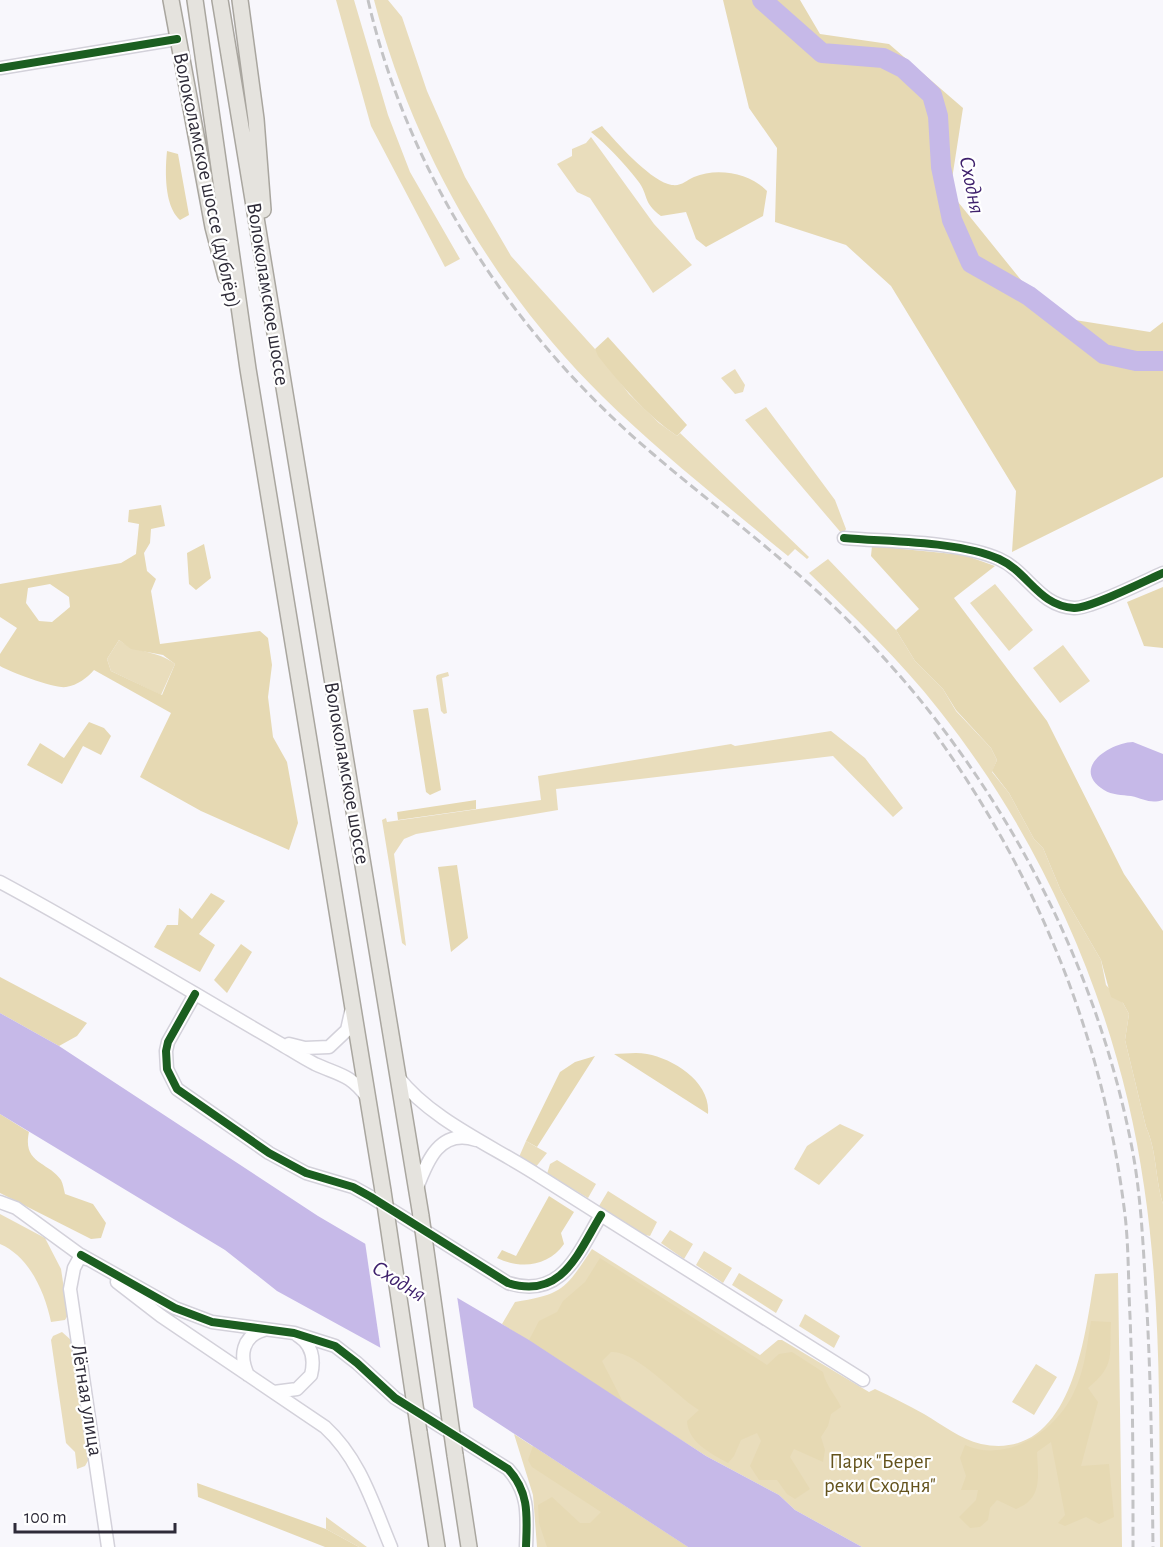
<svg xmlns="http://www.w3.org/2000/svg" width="1163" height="1547" font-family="'Alegreya Sans',sans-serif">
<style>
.green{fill:#e9ddbc}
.forest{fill:#e6d9b3;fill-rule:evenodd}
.water{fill:#c6b9e8}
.pier{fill:#f8f7fc}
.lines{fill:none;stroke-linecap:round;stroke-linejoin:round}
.river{stroke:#c6b9e8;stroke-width:20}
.minor-casing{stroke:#d3d1da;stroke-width:15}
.major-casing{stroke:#a9a69f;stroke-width:18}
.minor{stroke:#fefeff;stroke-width:12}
.major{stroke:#e5e3de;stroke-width:15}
.rail{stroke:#c3c3c5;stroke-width:3;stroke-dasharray:9 4.5;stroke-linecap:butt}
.major-bridge-casing{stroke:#a9a69f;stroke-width:18;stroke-linecap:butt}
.major-bridge{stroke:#e5e3de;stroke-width:15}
.cycleway-casing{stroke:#fff;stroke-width:11}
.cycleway{stroke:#1b5e20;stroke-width:8}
.labels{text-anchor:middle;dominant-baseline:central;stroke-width:4.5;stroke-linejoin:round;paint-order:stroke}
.street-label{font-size:21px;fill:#2e2b38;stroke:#fff}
.park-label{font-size:21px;fill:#64531d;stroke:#fff}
.water-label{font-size:22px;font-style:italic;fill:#3f216d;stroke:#fff}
</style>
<rect width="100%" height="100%" fill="#f8f7fc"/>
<path class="green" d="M 336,0 L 354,0 L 388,115 L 410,172 L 460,259 L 445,267 L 371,126 Z
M 374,0 L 388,0 L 402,17 L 427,91 L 465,177 L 511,256 L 595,349 L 629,394 L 659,423 L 677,436 L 680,433 L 809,557 L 807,559 L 795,549 L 788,556 C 725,504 660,453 602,396 C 492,287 413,150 374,0 Z
M 591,137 L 654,224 L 692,265 L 653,293 L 590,198 L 577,192 L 557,164 L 572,156 L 572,149 L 586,143 Z
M 735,369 L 745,385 L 743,392 L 735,394 L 721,378 Z
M 766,407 L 835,500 L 846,529 L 843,535 L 745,420 Z
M 828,559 L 896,630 L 915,661 L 943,689 L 956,711 L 991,748 L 997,760 L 992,772 L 1009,793 L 1034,839 L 1043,848 L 1061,891 L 1101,960 L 1106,985 L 1123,1003 L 1129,1014 L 1125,1040 L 1146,1127 C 1157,1151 1155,1179 1163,1204 L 1163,1547 L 1160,1547 C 1159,1427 1162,1305 1144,1186 C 1120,1016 1046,844 939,710 C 900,660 854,617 809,573 Z
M 995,584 L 1033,630 L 1009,651 L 970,603 Z
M 119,640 C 138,654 157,650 175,664 L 161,695 L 111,671 L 107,659 Z
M 1063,645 L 1090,681 L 1060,703 L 1033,668 Z
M 448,672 L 449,676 L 442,678 L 447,713 L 444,714 L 441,711 L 436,677 L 437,675 Z
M 831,731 L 865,758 L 903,808 L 893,817 L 833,756 L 556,789 L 558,810 L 416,834 L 404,839 L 394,854 L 406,946 L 402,943 L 382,820 L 386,818 L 387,822 L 541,800 L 538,776 L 731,744 L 735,746 Z
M 840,1124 L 864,1135 L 819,1185 L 794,1169 L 807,1146 Z
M 526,1141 L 547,1153 L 535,1168 L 519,1157 Z
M 557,1160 L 596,1184 L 588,1198 L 547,1174 L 550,1164 Z
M 608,1191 L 657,1222 L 650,1236 L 645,1235 L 599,1206 Z
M 0,1214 L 45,1238 L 61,1269 L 68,1315 L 65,1320 L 51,1322 C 45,1293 30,1257 0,1244 Z
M 670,1230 L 693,1244 L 684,1259 L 661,1243 Z
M 592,1249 L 760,1355 L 778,1340 L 782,1340 L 869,1392 L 875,1389 C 892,1397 908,1405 924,1414 C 943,1425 960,1439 981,1444 C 1073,1463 1085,1334 1095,1274 L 1118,1273 L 1122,1547 L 862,1547 L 795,1510 L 779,1495 L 706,1456 L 502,1324 L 515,1302 C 564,1294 565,1289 592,1249 Z
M 704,1251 L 732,1268 L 723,1283 L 696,1265 Z
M 739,1273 L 783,1300 L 776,1313 L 732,1285 Z
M 805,1314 L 840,1336 L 834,1348 L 799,1326 Z
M 62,1332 L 71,1340 L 89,1459 L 85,1466 L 77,1469 L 75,1452 L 66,1443 L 51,1340 L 53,1336 Z
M 1036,1364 L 1057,1377 L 1034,1415 L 1012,1402 Z
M 514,1434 L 688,1547 L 537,1547 L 533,1495 Z
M 326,1517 L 367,1547 L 359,1547 L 326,1529 Z"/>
<path class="forest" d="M 723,0 L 800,0 L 820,34 L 889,44 L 963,108 L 950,192 L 1050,316 L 1150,332 L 1163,322 L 1163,477 L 1012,552 L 1016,491 L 891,286 L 846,245 L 775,222 L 777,148 L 749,108 Z
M 602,126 C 617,143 647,177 668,184 C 680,188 685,181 694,177 C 717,167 750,173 767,191 L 763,216 L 706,247 L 696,239 L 686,212 L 661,216 C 642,202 649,195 638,181 C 625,164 607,145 591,132 Z
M 167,151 L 178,154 L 189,215 L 180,220 C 164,206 165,171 167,151 Z
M 608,337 L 687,425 L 677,436 C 645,414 622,386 598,356 L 595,349 Z
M 161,505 L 165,526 L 151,529 L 150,543 L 144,553 L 147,571 L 156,579 L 151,591 L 160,644 L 260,631 L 268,638 L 272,665 L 268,697 L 273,737 L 287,762 L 298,823 L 289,850 L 201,811 L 140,777 L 171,713 L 94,670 C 87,678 78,685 66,687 C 56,689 10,672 0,666 L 0,654 L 17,628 L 0,617 L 0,584 L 121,563 L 136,554 L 139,524 L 128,522 L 129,510 ZM 50,584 L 69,597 L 70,607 L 52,622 L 39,621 L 26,603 L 28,588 ZM 119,640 L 131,649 L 163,655 L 175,664 L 162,695 L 111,671 L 107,659 Z
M 204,544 L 211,578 L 196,590 L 189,584 L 187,553 Z
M 872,546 L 964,555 L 995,566 L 954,598 L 1047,721 L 1124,874 L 1163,931 L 1163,1204 C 1155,1179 1157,1151 1146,1127 L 1125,1040 L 1129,1014 L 1123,1003 L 1111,997 L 1101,960 L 1061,891 L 1043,848 L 1034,839 L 1009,793 L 992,771 L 997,760 L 991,748 L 956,710 L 943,689 L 915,661 L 896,630 L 919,609 L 871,556 Z
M 1163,587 L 1163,648 L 1144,646 L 1127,602 Z
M 428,708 L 441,790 L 430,795 L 426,792 L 413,710 Z
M 89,722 L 104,728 L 111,736 L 101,755 L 83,746 L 62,784 L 27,765 L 40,743 L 64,758 Z
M 476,800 L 476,809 L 398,820 L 397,812 Z
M 457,865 L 468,938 L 451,952 L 438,867 Z
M 211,893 L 225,901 L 199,934 L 215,945 L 200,972 L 154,947 L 167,925 L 178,925 L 179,908 L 192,919 Z
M 241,944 L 252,952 L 227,993 L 214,980 Z
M 0,977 L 87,1023 L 77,1036 L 59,1046 L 0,1013 Z
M 614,1054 C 624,1054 636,1052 647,1054 C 674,1059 711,1082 708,1114 Z
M 595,1056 L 537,1147 L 526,1141 L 560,1072 L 575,1062 Z
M 0,1114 L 29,1132 C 22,1164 49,1162 61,1180 C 63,1184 64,1190 65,1194 L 93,1204 L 106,1223 L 101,1238 L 91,1239 L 0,1193 Z
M 549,1196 L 574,1212 L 561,1233 L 564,1244 C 548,1267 520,1269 497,1258 L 502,1250 L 516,1256 Z
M 600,1258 L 767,1365 L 779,1354 L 792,1352 L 823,1372 C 826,1386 835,1394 841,1407 L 831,1414 L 828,1426 L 821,1437 L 825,1450 L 823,1462 L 794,1449 L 790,1457 L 810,1489 L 795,1499 L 787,1494 L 777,1480 L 759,1480 L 750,1466 L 761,1441 L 757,1433 L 741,1440 L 734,1456 L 728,1463 C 710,1453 688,1442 687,1421 L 699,1410 C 677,1397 636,1350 611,1352 L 602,1361 L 623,1402 L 529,1340 L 539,1321 L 557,1312 L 563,1301 L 585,1282 Z
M 1091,1321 L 1111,1322 C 1109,1356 1116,1365 1088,1388 L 1098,1402 L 1081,1466 L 1109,1464 L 1114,1517 L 1099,1524 L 1086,1517 L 1065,1526 L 1058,1523 L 1065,1515 L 1051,1442 L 1037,1452 C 1038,1476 1043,1499 1016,1509 L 997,1500 L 990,1508 L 988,1520 L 980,1527 L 970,1528 L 959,1517 L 976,1500 L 978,1490 L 961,1490 L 966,1476 L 960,1458 L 965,1445 C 1008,1464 1056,1431 1074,1392 C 1085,1370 1087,1344 1091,1321 Z
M 533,1446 L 688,1547 L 547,1547 L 539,1523 L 538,1505 L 552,1497 L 580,1523 L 590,1523 L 601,1512 L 532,1467 L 528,1460 Z
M 197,1483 L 326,1529 L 359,1547 L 325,1547 L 198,1497 Z"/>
<path class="water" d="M 1133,742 L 1163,754 L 1163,800 C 1150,804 1144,799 1131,796 C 1122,795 1112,795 1104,790 C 1070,769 1109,743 1133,742 Z
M 0,1013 L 59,1046 L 318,1216 L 529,1340 L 706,1456 L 779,1495 L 795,1510 L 862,1547 L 688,1547 L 390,1353 L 277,1291 L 225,1250 L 0,1114 Z"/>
<path class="pier" d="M 365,1242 L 457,1296 L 474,1411 L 381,1352 Z"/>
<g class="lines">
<path class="river" d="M 762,0 L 822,53 L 883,58 L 903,68 L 932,95 L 938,116 L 941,167 L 952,220 L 971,263 L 1029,296 L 1104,354 L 1136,361 L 1163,361"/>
<g class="minor-casing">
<path id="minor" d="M 0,68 L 177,39
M 844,538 C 889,542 959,541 999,559 C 1028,572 1039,606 1074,608 C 1089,609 1145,581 1163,573
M 0,882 C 95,933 186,989 279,1043 C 291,1050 303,1058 315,1064 C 339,1075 350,1074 367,1097
M 195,994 L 168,1042 L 166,1051 L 167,1069 L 177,1089 L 269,1153 L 306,1173 L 353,1187 L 371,1197 L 508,1283 C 562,1300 578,1253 601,1215
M 289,1044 L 305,1048 L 329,1047 L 347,1030 L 351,1012
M 398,1077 C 431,1120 493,1146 539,1176 C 647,1244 755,1313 863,1380
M 417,1188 C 427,1161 440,1128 476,1140
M 0,1202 L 16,1208 L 86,1259
M 81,1255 L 175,1308 L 212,1322 L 294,1333 L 335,1346 L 357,1363 L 395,1398 L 508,1469 C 530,1493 527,1517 526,1547
M 81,1255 L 74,1268 L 70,1289 L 108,1547
M 117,1282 L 161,1316 L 325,1427 C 360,1459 373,1504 391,1547
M 248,1375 C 239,1356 242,1336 264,1330
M 274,1392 L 297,1389 L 311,1375 C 315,1359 312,1344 297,1335"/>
</g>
<g class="major-casing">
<path id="major" d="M 171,0 L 213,227 L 226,277
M 195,0 L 248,369 L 383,1191
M 220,0 L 421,1216
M 240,0 L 256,119 L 263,210
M 419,1432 L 437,1547
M 455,1455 L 469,1547"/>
</g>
<use href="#minor" class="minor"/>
<use href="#major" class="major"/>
<path class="rail" d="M 368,0 C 409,178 515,337 653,454 C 727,517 806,574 872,645 C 1002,783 1096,961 1132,1148 C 1141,1195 1143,1244 1146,1293 C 1151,1377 1152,1462 1153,1547
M 934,732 C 1036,873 1102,1034 1124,1207 C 1129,1243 1128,1280 1130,1316 C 1133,1393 1133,1470 1133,1547"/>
<g class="major-bridge-casing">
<path id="major-bridge" d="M 383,1191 L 419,1432
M 421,1216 L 455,1455"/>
</g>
<use href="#major-bridge" class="major-bridge"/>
<g class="cycleway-casing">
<path id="cycleway" d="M 0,68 L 177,39
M 844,538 C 889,542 959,541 999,559 C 1028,572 1039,606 1074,608 C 1089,609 1145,581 1163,573
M 195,994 L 168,1042 L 166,1051 L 167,1069 L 177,1089 L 269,1153 L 306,1173 L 353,1187 L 371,1197 L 508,1283 C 562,1300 578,1253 601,1215
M 81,1255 L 175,1308 L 212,1322 L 294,1333 L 335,1346 L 357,1363 L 395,1398 L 508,1469 C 530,1493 527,1517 526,1547"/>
</g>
<use href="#cycleway" class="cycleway"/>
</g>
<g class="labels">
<g class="street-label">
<text transform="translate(207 180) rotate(78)">Волоколамское шоссе (дублёр)</text>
<text transform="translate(268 294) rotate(81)">Волоколамское шоссе</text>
<text transform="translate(347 773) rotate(80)">Волоколамское шоссе</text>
<text transform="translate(87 1400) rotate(81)">Лётная улица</text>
</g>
<g class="park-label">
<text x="880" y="1461">Парк "Берег<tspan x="880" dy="24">реки Сходня"</tspan></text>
</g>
<g class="water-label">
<text transform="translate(972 185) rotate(79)">Сходня</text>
<text transform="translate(399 1281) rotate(32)">Сходня</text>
</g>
</g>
<path d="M15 1523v9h160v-9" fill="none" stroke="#2e2b38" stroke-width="3"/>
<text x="24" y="1523" font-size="18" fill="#2e2b38" stroke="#ffffff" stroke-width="4.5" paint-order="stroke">100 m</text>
</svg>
